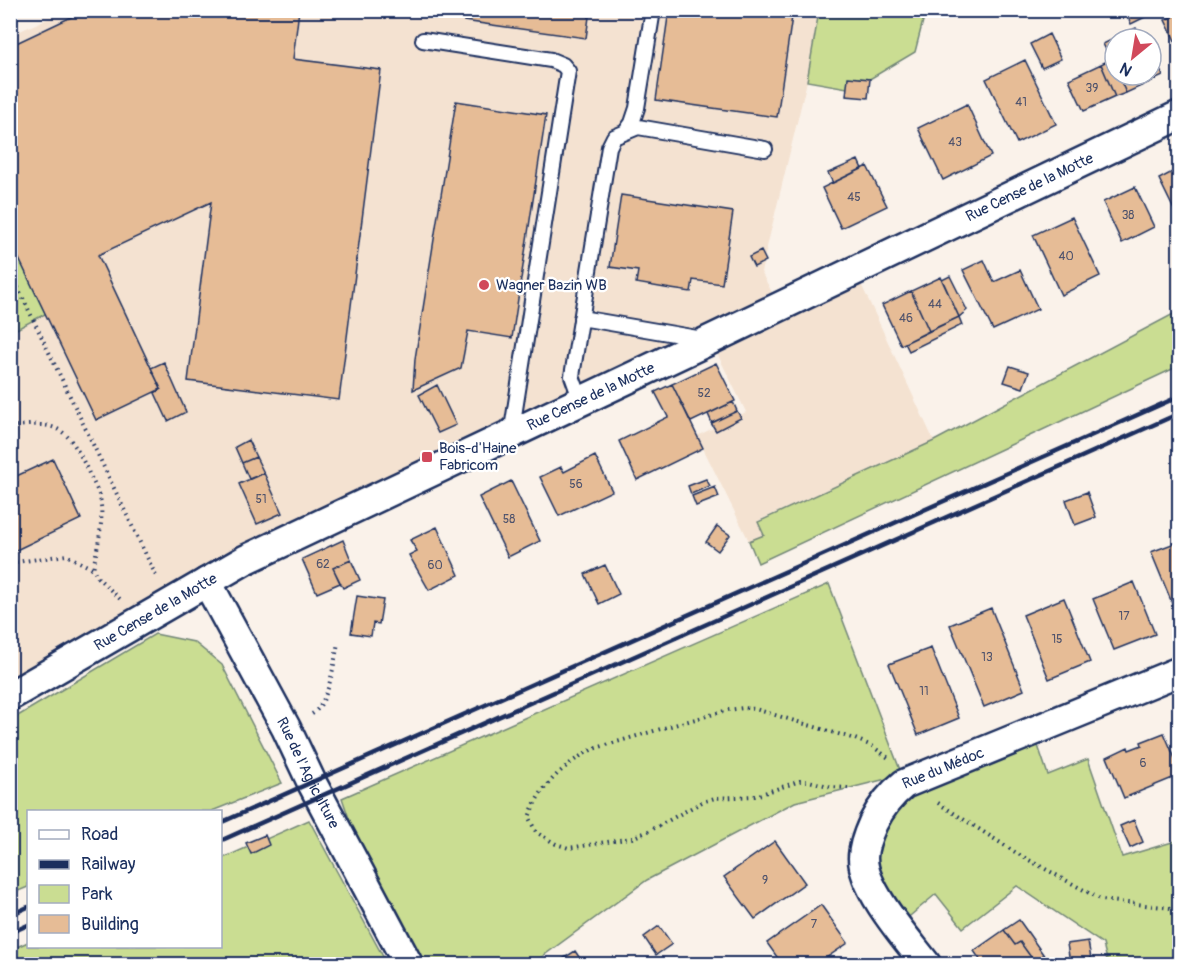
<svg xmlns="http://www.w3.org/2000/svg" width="1190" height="975" font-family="Pangolin,sans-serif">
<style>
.built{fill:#f4e2d1}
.green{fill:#cadd92;stroke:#728678;stroke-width:1.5}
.building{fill:#e6bc96;stroke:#1b2f5e;stroke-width:1.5}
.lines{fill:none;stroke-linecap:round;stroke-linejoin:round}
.service-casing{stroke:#1b2f5e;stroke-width:18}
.minor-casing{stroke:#1b2f5e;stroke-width:33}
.path{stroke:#1b2f5e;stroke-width:4;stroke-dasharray:1.5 4.5;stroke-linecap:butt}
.service{stroke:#fff;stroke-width:14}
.minor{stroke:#fff;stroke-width:28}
.rail{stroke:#1b2f5e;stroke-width:4.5}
.poi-dot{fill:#d1495b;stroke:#fff;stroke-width:2}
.labels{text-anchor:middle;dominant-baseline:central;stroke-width:4.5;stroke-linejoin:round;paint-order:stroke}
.number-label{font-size:12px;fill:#4e526c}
.street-label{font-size:15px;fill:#1b2f5e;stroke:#fff}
.poi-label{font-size:15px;fill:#1b2f5e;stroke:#fff;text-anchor:start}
</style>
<rect width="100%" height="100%" fill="#faf2ea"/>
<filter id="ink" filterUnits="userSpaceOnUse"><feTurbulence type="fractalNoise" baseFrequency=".0167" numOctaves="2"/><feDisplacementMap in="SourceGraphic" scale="12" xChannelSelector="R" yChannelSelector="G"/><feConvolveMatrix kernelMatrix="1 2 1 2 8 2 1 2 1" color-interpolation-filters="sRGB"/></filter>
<g filter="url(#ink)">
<path class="built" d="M 67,10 L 819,11 L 807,81 L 761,272 L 780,307 L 855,271 L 934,441 L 758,521 L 765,535 L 749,541 L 697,436 L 746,412 L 711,341 L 11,690 L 11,332 L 49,311 L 11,228 L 11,35 Z"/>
<path class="green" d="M 819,11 L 928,11 L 925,13 L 915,52 L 853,89 L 807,81 Z
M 10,228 L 49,312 L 11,332 L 10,332 Z
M 1179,311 L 1179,366 L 758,563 L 749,541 L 764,535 L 758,522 L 934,441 Z
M 829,584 L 902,775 L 795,802 L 647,880 L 532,964 L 408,964 L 382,914 L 342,798 Z
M 155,634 L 194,642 L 222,665 L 282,783 L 212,811 L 28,812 L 28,887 L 11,894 L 11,720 Z
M 1033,731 L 1048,775 L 1088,759 L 1122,857 L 1179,840 L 1179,964 L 1108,964 L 1103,944 L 1017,886 L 963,928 L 936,894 L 898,926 L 866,837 L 881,807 Z
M 309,820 L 387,964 L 11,964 L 10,950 L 28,942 L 28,946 L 220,946 L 221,859 Z"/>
<path class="building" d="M 86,10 L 299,10 L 293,59 L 381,70 L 339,400 L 188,381 L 211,202 L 98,255 L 161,389 L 96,420 L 10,240 L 10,46 Z
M 466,10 L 590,10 L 586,38 L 464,21 Z
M 669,10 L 793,10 L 777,117 L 656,100 Z
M 1125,10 L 1145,10 L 1147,16 L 1131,24 Z
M 1179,13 L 1180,15 L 1180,51 L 1165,20 Z
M 1136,28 L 1141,39 L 1115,39 L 1115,55 L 1110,57 L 1103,44 Z
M 1049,34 L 1061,59 L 1042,68 L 1030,44 Z
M 1151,52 L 1163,76 L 1126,93 L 1118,75 L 1151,75 Z
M 1111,59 L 1115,68 L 1115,75 L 1118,75 L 1126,93 L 1115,97 L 1101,64 Z
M 1025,60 L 1056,124 L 1017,143 L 986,79 Z
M 1101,64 L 1115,97 L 1084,111 L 1069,79 Z
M 848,77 L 870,79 L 868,98 L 846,96 Z
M 456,101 L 546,115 L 512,338 L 468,331 L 461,368 L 413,390 L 415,359 Z
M 967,104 L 991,156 L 943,180 L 918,128 Z
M 858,160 L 862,169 L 833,183 L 828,173 Z
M 867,166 L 887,206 L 841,228 L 822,188 Z
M 1178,169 L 1180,171 L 1180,222 L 1159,179 Z
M 1135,187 L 1154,227 L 1122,243 L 1103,202 Z
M 621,195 L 733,212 L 722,284 L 693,280 L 691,292 L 671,289 L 636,283 L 638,271 L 610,267 Z
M 1072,217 L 1100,276 L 1061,295 L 1033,235 Z
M 761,251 L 766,261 L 754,267 L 749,257 Z
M 984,260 L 994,282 L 1020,270 L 1038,309 L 993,330 L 963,270 Z
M 950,276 L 967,310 L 959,317 L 942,280 Z
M 941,277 L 959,317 L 929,331 L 911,291 Z
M 911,291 L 929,331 L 901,345 L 882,305 Z
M 959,317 L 962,325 L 909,351 L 905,343 Z
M 164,362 L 186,412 L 168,421 L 155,393 L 161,389 L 151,368 Z
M 716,363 L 735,401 L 691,422 L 672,384 Z
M 1010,366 L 1029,372 L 1023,388 L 1004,382 Z
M 672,384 L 703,448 L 637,480 L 619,441 L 668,417 L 655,392 Z
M 437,385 L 456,425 L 438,433 L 419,395 Z
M 733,402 L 737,411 L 712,423 L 708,414 Z
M 737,411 L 741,418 L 716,431 L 711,423 Z
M 248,440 L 256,457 L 242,463 L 235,447 Z
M 595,456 L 612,491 L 559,516 L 540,477 L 561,467 L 564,472 Z
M 256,457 L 264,473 L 249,479 L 242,463 Z
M 53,459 L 81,519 L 10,553 L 10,479 Z
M 264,473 L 282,513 L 257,524 L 239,484 Z
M 706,479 L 710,486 L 691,494 L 688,486 Z
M 511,481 L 540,541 L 508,557 L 479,497 Z
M 715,487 L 719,497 L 696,506 L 692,496 Z
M 1087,492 L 1096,517 L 1075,525 L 1066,500 Z
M 717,526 L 730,535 L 718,551 L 706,542 Z
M 437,527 L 459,575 L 429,590 L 409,555 L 417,551 L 410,540 Z
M 343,540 L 351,560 L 333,568 L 340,583 L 317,593 L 302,559 Z
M 1180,541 L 1180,613 L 1177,615 L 1151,552 Z
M 351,560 L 360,580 L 343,588 L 333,568 Z
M 605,565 L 619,594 L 599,604 L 585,574 Z
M 1134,582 L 1155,634 L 1114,650 L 1093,599 Z
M 357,596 L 383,600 L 379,624 L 373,623 L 371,636 L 351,633 Z
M 1064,598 L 1090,662 L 1049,679 L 1023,615 Z
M 991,608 L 1024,690 L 984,707 L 950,625 Z
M 931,648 L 959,718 L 918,735 L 889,664 Z
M 1164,733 L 1180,770 L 1180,775 L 1124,798 L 1107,757 L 1128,747 L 1129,750 L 1142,745 L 1141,742 Z
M 1134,820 L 1143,842 L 1130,848 L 1120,826 Z
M 265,835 L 269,845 L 251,854 L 246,843 Z
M 775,841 L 805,883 L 755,919 L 724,877 Z
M 821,905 L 848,943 L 817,964 L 782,964 L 767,943 Z
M 1019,920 L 1050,964 L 1029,964 L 1033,960 L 1020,942 L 1015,945 L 1004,930 Z
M 659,926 L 672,944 L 656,955 L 644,937 Z
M 1004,930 L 1015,945 L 1020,942 L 1033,960 L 1029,964 L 983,964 L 974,951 Z
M 1088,941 L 1091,959 L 1070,962 L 1067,944 Z
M 575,951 L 583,963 L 582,964 L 555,964 Z"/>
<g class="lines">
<g class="service-casing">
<path id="service" d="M 423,40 L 551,60 L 563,65 L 568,71 L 511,435
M 627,130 L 632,123 L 637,108 L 653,10
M 581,318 L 703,339
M 581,401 L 572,376 L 609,147 L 614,137 L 638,127 L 765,149"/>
</g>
<g class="minor-casing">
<g id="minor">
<path id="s1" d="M 207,582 L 286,728 L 312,783 L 408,964"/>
<path id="s2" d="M 10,696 L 245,560 L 710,340 L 1180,115"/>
<path id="s3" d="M 926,964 C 907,939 863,890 863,858 C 863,846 868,834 873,823 C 881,807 890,795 904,784 L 1180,671"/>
</g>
</g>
<path class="path" d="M 10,271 L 157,578
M 10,427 C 58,420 68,428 88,471 C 92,481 101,494 101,505 C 103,527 97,548 93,569
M 10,563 L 66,555 L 93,569 L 98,578 L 121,600
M 312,714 C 329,703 334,663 338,643
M 848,788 L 832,787 L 809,781 L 800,781 L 755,796 L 715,798 L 702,802 L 653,829 L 632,838 L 569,848 L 556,844 L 536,832 L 529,818 C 538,787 566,763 593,749 L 674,725 L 728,710 L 744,708 L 755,709 L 855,739 L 872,746 L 890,759
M 938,803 L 1018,854 L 1102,900 L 1180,909"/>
<use href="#service" class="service"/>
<use href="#minor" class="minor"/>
<path class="rail" d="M 220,823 L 1180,396
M 220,841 L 1180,413
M 10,915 L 28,907
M 10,933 L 28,925"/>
</g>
</g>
<g class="poi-dot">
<circle cx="484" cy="285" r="6"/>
<rect x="421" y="451" width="12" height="12" rx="3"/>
</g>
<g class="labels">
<g class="number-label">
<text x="1092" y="88">39</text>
<text x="1021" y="102">41</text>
<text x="955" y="142">43</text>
<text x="854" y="197">45</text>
<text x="1128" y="215">38</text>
<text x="1066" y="256">40</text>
<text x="935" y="304">44</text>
<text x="906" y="318">46</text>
<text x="704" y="393">52</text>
<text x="576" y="484">56</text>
<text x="261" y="499">51</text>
<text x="509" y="519">58</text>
<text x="323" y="564">62</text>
<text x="435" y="565">60</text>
<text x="1124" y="616">17</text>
<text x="1057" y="639">15</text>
<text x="987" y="657">13</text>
<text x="924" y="691">11</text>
<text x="1143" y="763">6</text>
<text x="765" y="880">9</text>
<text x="814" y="924">7</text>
</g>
<g class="street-label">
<text stroke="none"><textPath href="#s2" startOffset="1140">Rue Cense de la Motte</textPath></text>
<text stroke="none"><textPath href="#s2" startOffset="654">Rue Cense de la Motte</textPath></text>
<text stroke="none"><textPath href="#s2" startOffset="168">Rue Cense de la Motte</textPath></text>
<text stroke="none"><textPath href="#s3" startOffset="254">Rue du Médoc</textPath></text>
<text stroke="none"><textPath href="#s1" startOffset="216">Rue de l'Agriculture</textPath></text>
</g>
<g class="poi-label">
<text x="496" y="285">Wagner Bazin WB</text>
<text x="439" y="448">Bois-d'Haine<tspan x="439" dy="17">Fabricom</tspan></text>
</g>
</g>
<rect width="1190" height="975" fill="none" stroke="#fff" stroke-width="36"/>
<rect x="18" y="18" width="1154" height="939" fill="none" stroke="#1b2f5e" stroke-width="2" filter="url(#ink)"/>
<rect x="27" y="810" width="195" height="138" fill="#ffffff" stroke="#a4acbf" stroke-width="1.5"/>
<rect x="39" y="830" width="30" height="9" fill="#ffffff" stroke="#a4acbf" stroke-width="1.5"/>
<text x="81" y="840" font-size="18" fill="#1b2f5e">Road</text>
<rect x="39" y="860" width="30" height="9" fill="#1b2f5e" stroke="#a4acbf" stroke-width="1.5"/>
<text x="81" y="870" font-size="18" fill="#1b2f5e">Railway</text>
<rect x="39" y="885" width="30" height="18" fill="#cadd92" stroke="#a4acbf" stroke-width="1.5"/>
<text x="81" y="900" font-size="18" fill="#1b2f5e">Park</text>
<rect x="39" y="915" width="30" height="18" fill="#e6bc96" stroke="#a4acbf" stroke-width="1.5"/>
<text x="81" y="930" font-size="18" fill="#1b2f5e">Building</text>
<g transform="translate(1133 57) rotate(210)"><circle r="28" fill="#ffffff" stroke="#a4acbf" stroke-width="1.5"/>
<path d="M0-4.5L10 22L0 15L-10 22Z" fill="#d1495b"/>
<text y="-9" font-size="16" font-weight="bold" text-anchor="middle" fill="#1b2f5e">N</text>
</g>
</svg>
